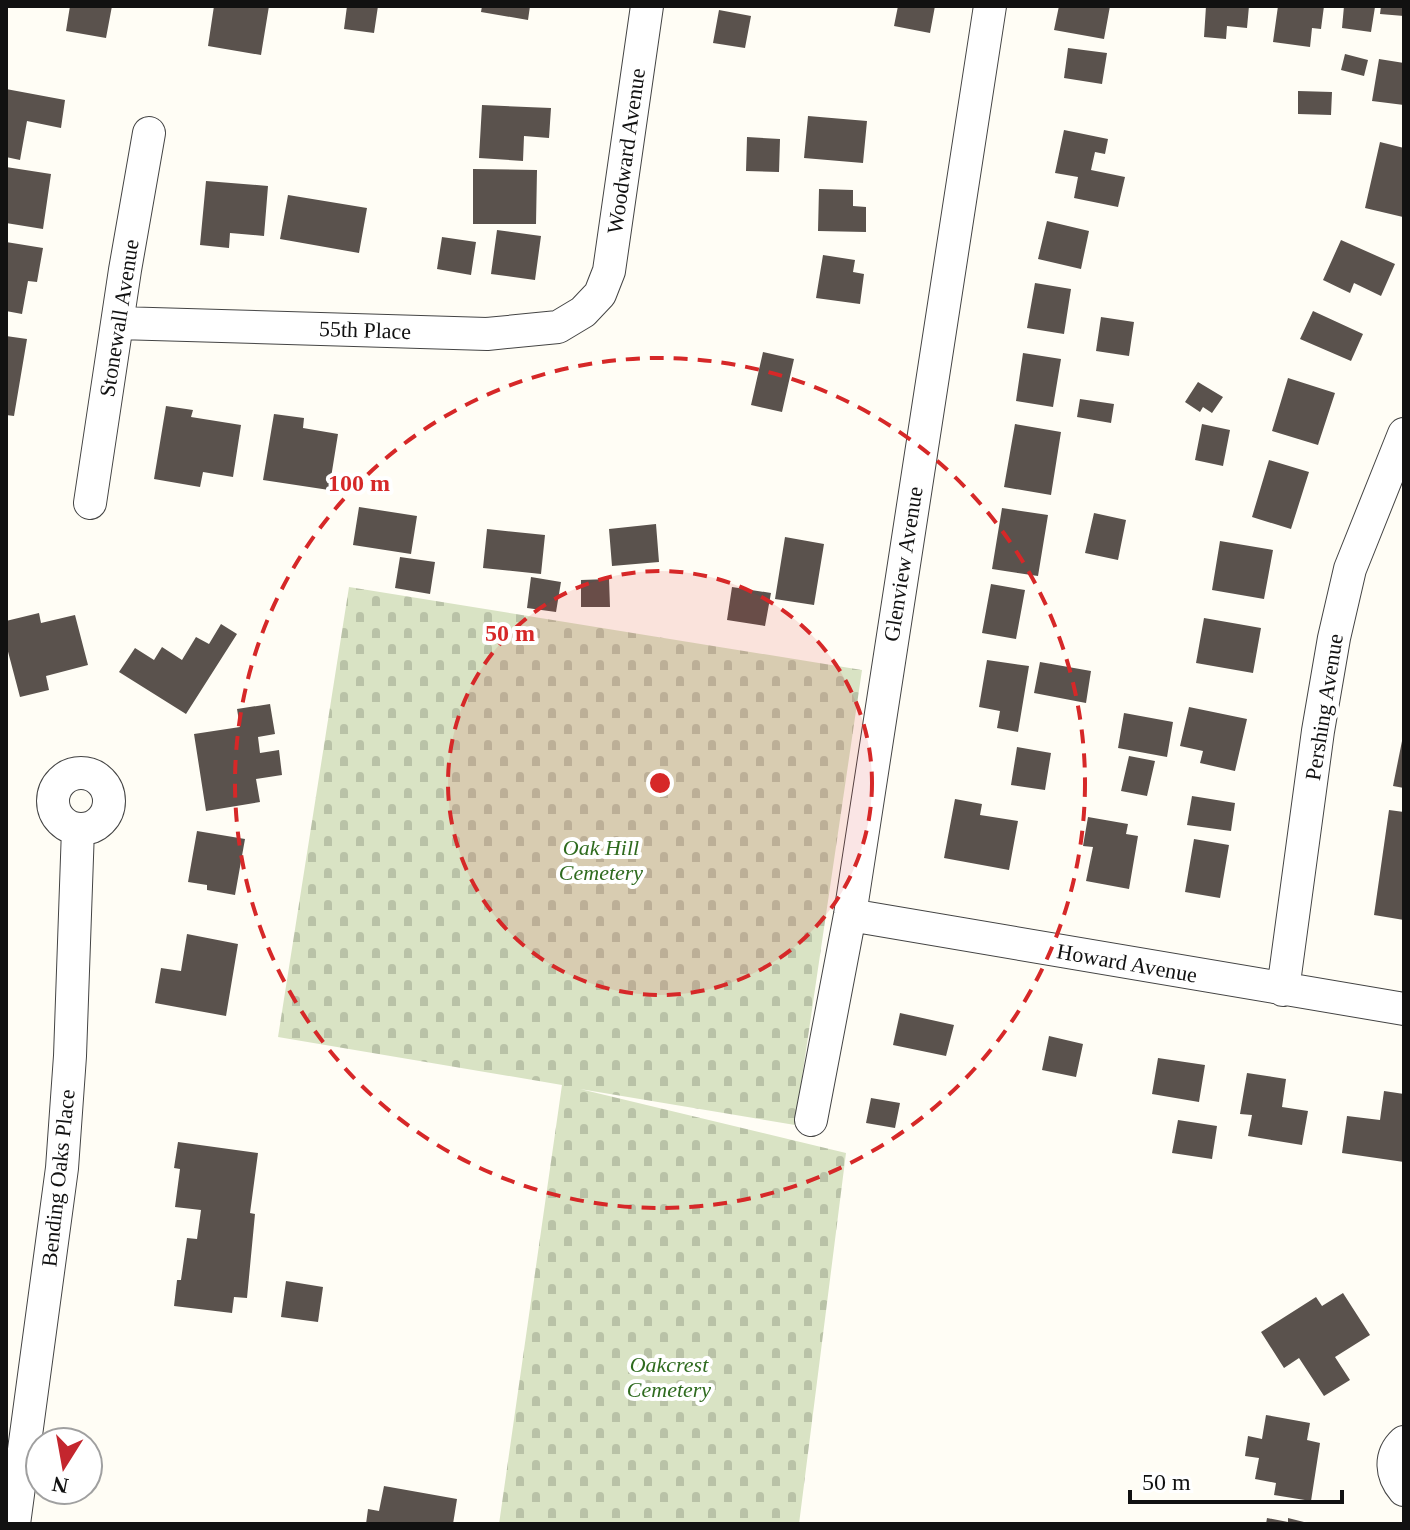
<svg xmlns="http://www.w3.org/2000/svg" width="1410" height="1530" font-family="Georgia,serif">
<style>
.cemetery{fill:url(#cemetery-stones)}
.building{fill:#5a524d}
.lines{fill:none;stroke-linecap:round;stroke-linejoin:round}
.minor-casing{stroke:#444;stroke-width:34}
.minor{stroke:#fff;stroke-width:32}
.ring{fill:none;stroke:#d62828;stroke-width:4;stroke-dasharray:14 10}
.labels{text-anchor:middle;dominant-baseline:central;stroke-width:8;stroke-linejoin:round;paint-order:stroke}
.street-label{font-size:22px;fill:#111;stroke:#fff}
.park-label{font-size:22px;font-style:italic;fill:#2f6b1f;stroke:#fff}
.centre{fill:#d62828;stroke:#fff;stroke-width:4}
.ring-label{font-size:24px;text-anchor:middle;font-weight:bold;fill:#d62828;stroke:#fff;stroke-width:8;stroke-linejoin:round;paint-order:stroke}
</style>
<defs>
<pattern id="cemetery-stones" width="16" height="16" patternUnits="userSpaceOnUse" patternTransform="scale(2)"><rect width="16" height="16" fill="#d9e3c4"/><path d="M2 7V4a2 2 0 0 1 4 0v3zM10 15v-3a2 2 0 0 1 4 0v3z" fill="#b9c2a7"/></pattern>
</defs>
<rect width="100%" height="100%" fill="#fffdf5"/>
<path class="cemetery" d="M 349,587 L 862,670 L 795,1125 L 580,1089 L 846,1153 L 799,1524 L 499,1524 L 562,1085 L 278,1037 Z"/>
<path class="building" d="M 70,6 L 112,6 L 106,38 L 66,31 Z
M 214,6 L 269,6 L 261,55 L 208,46 Z
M 347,6 L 378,6 L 374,33 L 344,29 Z
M 482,6 L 530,6 L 528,20 L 481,12 Z
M 898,6 L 935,6 L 930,33 L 894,26 Z
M 1059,6 L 1110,6 L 1104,39 L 1054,30 Z
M 1206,6 L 1249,6 L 1247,28 L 1227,26 L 1226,39 L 1204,37 Z
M 1278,6 L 1324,6 L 1321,29 L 1312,28 L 1310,47 L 1273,42 Z
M 1344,6 L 1375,7 L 1371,32 L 1342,28 Z
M 1381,6 L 1404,6 L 1404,16 L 1380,14 Z
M 719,10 L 751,16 L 745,48 L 713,43 Z
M 1068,48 L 1107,53 L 1102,84 L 1064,78 Z
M 1345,54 L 1368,60 L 1364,76 L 1341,70 Z
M 1379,59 L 1404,63 L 1404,105 L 1372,101 Z
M 6,89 L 65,100 L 61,128 L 27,121 L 20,160 L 6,157 Z
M 1298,91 L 1332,92 L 1331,115 L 1298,114 Z
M 482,105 L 551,108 L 549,138 L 524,136 L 523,161 L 479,158 Z
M 808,116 L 867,121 L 863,163 L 804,158 Z
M 1064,130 L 1108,139 L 1105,154 L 1095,152 L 1091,170 L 1125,177 L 1118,207 L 1074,198 L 1078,177 L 1055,173 Z
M 747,137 L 780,139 L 779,172 L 746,171 Z
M 1380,142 L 1404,148 L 1403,217 L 1365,208 Z
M 6,167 L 51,174 L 43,229 L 6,223 Z
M 473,169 L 537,170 L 536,224 L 473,224 Z
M 206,181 L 268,186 L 264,236 L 230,233 L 229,248 L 200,245 Z
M 819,189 L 853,190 L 853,206 L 866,207 L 866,232 L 818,231 Z
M 288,195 L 367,208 L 359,253 L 280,239 Z
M 1047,221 L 1089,231 L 1081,269 L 1038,259 Z
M 497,230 L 541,236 L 535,280 L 491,274 Z
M 442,237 L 476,242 L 471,275 L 437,269 Z
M 1341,240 L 1395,264 L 1381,296 L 1354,283 L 1350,293 L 1323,280 Z
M 6,242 L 43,248 L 37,282 L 28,281 L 22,314 L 6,311 Z
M 823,255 L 855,260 L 853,272 L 864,274 L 860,304 L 816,298 Z
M 1035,283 L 1071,289 L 1064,334 L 1027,328 Z
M 1313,311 L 1363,334 L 1351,361 L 1300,339 Z
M 1101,317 L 1134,322 L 1129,356 L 1096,351 Z
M 6,336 L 27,339 L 14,416 L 6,415 Z
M 763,352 L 794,359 L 782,412 L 751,405 Z
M 1023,353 L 1061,359 L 1053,407 L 1016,401 Z
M 1288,378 L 1335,393 L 1318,445 L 1272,431 Z
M 1198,382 L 1223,397 L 1212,413 L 1203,407 L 1200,412 L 1185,402 Z
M 1080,399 L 1114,404 L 1111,423 L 1077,417 Z
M 166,406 L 193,410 L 191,417 L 241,425 L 233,477 L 203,472 L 200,487 L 154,479 Z
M 274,414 L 304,418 L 303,428 L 338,434 L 329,490 L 263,480 Z
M 1015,424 L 1061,432 L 1051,495 L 1004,487 Z
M 1202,424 L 1230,430 L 1223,466 L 1195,460 Z
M 1269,460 L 1309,472 L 1291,529 L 1252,517 Z
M 359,507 L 417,516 L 411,554 L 353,545 Z
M 1002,508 L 1048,515 L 1038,576 L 992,569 Z
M 1094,513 L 1126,520 L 1118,560 L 1085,553 Z
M 656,524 L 659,562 L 612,566 L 609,529 Z
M 487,529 L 545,535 L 541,574 L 483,568 Z
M 785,537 L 824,544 L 814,605 L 775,599 Z
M 1220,541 L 1273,550 L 1264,599 L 1212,590 Z
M 400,557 L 435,562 L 430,594 L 395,588 Z
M 531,577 L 561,582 L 556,612 L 527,608 Z
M 609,579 L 610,607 L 581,607 L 581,580 Z
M 991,584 L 1025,590 L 1016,639 L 982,633 Z
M 732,587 L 771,593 L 765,626 L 727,620 Z
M 39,613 L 41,623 L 75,615 L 88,665 L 46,676 L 49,690 L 20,697 L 6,644 L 6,621 Z
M 1204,618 L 1261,628 L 1253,673 L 1196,663 Z
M 221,624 L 237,634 L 186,714 L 119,672 L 135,648 L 154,660 L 162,647 L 182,660 L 196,637 L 209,644 Z
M 987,660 L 1029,666 L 1018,732 L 997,728 L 1000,711 L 979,707 Z
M 1040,662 L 1091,671 L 1086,703 L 1034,693 Z
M 270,704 L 275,734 L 258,737 L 260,753 L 279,750 L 282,775 L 256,779 L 260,802 L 206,811 L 194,734 L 240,727 L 237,709 Z
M 1189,707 L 1247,719 L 1235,771 L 1200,763 L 1203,751 L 1180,746 Z
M 1124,713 L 1173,722 L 1167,757 L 1118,748 Z
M 1403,736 L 1404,736 L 1404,788 L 1393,786 Z
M 1017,747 L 1051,753 L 1045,790 L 1011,785 Z
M 1129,756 L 1155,761 L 1147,796 L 1121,791 Z
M 1192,796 L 1235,803 L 1231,831 L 1187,825 Z
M 955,799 L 982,804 L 980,815 L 1018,821 L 1009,870 L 944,858 Z
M 1389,810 L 1404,812 L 1404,920 L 1374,915 Z
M 1088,817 L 1128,824 L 1126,834 L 1138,836 L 1129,889 L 1086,881 L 1093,847 L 1083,846 Z
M 197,831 L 245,839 L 235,895 L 207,890 L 207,885 L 188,882 Z
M 1194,839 L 1229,845 L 1220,898 L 1185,892 Z
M 187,934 L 238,944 L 226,1016 L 155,1003 L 161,968 L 181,971 Z
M 900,1013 L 954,1025 L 946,1056 L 893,1045 Z
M 1049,1036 L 1083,1044 L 1076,1077 L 1042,1070 Z
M 1158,1058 L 1205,1065 L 1199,1102 L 1152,1094 Z
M 1247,1073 L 1286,1079 L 1282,1107 L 1308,1111 L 1302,1145 L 1248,1136 L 1252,1115 L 1240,1114 Z
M 1384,1091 L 1404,1094 L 1404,1162 L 1342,1153 L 1347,1116 L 1380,1120 Z
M 871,1098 L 900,1103 L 895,1128 L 866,1123 Z
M 1178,1120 L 1217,1126 L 1212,1159 L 1172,1153 Z
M 178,1142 L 258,1153 L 250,1213 L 255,1214 L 247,1298 L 234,1297 L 232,1313 L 174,1306 L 177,1280 L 181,1280 L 187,1238 L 197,1239 L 201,1210 L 175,1207 L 180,1169 L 174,1168 Z
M 286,1281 L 323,1287 L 318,1322 L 281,1317 Z
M 1343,1293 L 1370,1335 L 1335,1357 L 1350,1380 L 1324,1396 L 1299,1358 L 1284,1368 L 1261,1332 L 1316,1297 L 1322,1306 Z
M 1266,1415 L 1310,1423 L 1307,1440 L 1320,1443 L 1311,1501 L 1274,1495 L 1276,1483 L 1255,1479 L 1259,1458 L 1245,1456 L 1248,1436 L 1262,1439 Z
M 384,1486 L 457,1499 L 453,1524 L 366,1524 L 368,1509 L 379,1511 Z
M 1267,1518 L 1288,1522 L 1288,1518 L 1312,1524 L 1266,1524 Z"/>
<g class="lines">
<g class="minor-casing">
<path id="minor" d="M 118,323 L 487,334 L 558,327 L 583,312 L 600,294 L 609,271 L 647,6
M 90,503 L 125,270 L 149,133
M53 801a28 28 0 1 1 56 0a28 28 0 1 1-56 0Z
M 850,915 L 1404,1009
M 1283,990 L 1318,731 L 1334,638 L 1350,569 L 1404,434
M 811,1120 L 850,915 L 990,6
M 1404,1442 C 1389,1456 1391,1475 1404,1490
M 14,1524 L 62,1168 L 70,1056 L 78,829"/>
</g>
<use href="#minor" class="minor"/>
</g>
<circle cx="660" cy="783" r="212" fill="#d62828" fill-opacity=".12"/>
<g class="ring">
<circle cx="660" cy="783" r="212"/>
<circle cx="660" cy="783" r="425"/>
</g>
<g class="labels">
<g class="street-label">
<text transform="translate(626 151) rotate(-82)">Woodward Avenue</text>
<text transform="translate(119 318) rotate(-81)">Stonewall Avenue</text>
<text transform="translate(365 330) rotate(2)">55th Place</text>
<text transform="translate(903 564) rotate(-81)">Glenview Avenue</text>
<text transform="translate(1324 707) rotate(-81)">Pershing Avenue</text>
<text transform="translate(1127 963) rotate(10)">Howard Avenue</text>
<text transform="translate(58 1178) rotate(-84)">Bending Oaks Place</text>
</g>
<g class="park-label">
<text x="601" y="847">Oak Hill<tspan x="601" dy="25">Cemetery</tspan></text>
<text x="669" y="1364">Oakcrest<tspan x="669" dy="25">Cemetery</tspan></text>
</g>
</g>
<circle cx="660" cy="783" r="12" class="centre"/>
<g class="ring-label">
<text x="359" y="491">100 m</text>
<text x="510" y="641">50 m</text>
</g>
<rect width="1410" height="1530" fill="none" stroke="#111111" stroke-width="16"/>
<g transform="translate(64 1466) rotate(191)"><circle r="38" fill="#ffffff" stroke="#a0a0a0" stroke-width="2"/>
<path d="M0-6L14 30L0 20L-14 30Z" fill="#c4262e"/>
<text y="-12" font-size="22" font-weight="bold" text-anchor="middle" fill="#111111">N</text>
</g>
<path d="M1130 1490v12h212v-12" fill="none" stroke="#111111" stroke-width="4"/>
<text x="1142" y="1490" font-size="24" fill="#111111" stroke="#ffffff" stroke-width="6" paint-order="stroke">50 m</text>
</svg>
